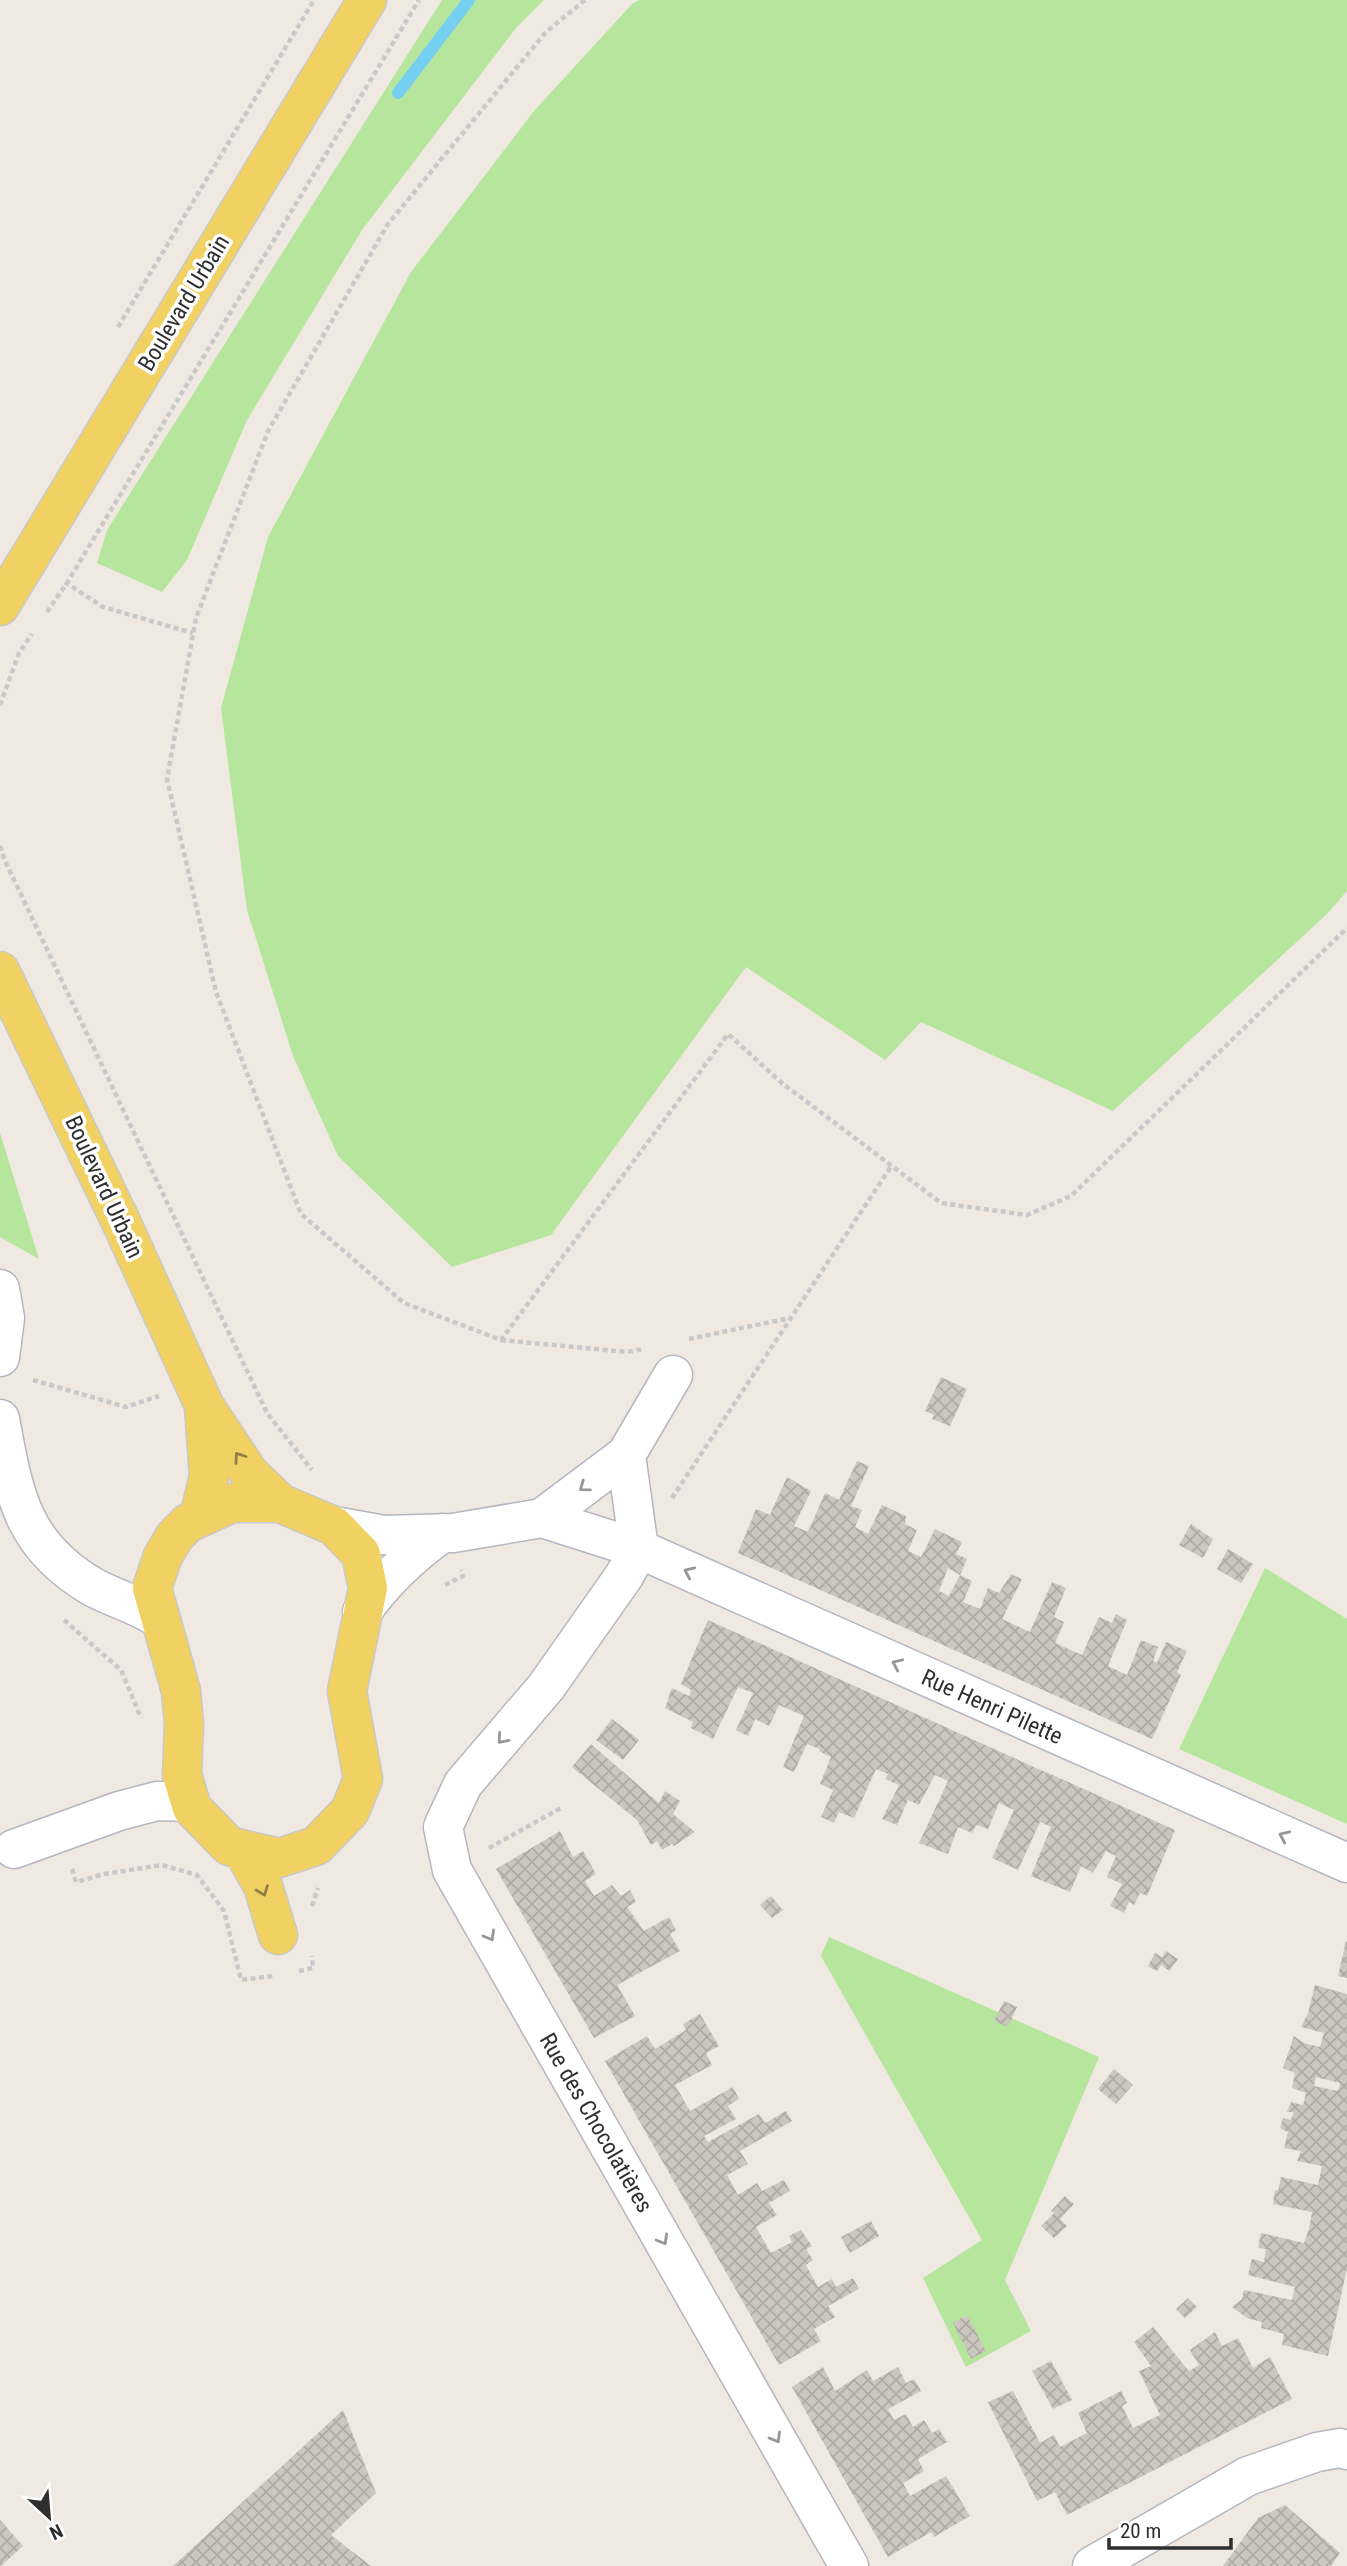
<svg xmlns="http://www.w3.org/2000/svg" width="1347" height="2566" font-family="'Roboto Condensed',sans-serif">
<style>
.grass{fill:#b6e59e}
.lines{fill:none;stroke-linecap:round;stroke-linejoin:round}
.stream{stroke:#75cff0;stroke-width:12}
.building{fill:url(#building-cross-hatch);fill-rule:evenodd}
.minor-casing{stroke:#b4b7c1;stroke-width:41}
.major-casing{stroke:#c9c9c9;stroke-width:41}
.path{stroke:#c9c9c9;stroke-width:4.5;stroke-dasharray:5 3.5;stroke-linecap:butt}
.minor{stroke:#fff;stroke-width:38}
.major{stroke:#f2d163;stroke-width:38}
.oneway{stroke:#908048}
.oneway2{stroke:#969696}
.labels{text-anchor:middle;dominant-baseline:central;stroke-width:7;stroke-linejoin:round;paint-order:stroke}
.street-label{font-size:23px;fill:#2e2e2e;stroke:#fff}
</style>
<defs>
<pattern id="building-cross-hatch" width="8" height="8" patternUnits="userSpaceOnUse" patternTransform="scale(1.75)"><rect width="8" height="8" fill="#cbc7bf"/><path d="M0 0l8 8M0 8l8-8" fill="none" stroke="#afaba4"/></pattern>
</defs>
<rect width="100%" height="100%" fill="#efe9e1"/>
<path class="grass" d="M 442,0 L 544,0 L 516,28 L 362,230 L 247,420 L 187,560 L 162,592 L 97,563 L 107,530 Z
M 639,0 L 1347,0 L 1347,891 L 1327,914 L 1113,1111 L 921,1022 L 885,1060 L 746,967 L 551,1235 L 452,1267 L 338,1156 L 293,1056 L 247,910 L 221,708 L 268,537 L 411,272 L 534,111 L 632,4 Z
M 0,1133 L 39,1259 L 0,1237 Z
M 1265,1568 L 1347,1619 L 1347,1824 L 1179,1749 Z
M 829,1937 L 1099,2057 L 1005,2280 L 1031,2331 L 966,2367 L 923,2278 L 982,2240 L 821,1956 Z"/>
<g class="lines">
<path class="stream" d="M 398,93 L 469,0"/>
</g>
<path class="building" d="M 941,1377 L 967,1389 L 950,1426 L 932,1419 L 934,1415 L 925,1411 Z
M 857,1461 L 869,1466 L 851,1506 L 862,1510 L 855,1527 L 868,1534 L 882,1505 L 906,1516 L 905,1524 L 917,1530 L 908,1551 L 921,1557 L 935,1529 L 962,1542 L 956,1554 L 967,1559 L 960,1575 L 948,1568 L 939,1591 L 949,1596 L 960,1575 L 972,1581 L 963,1602 L 980,1609 L 988,1588 L 999,1593 L 1011,1574 L 1022,1579 L 1002,1619 L 1030,1632 L 1052,1582 L 1066,1588 L 1054,1617 L 1064,1622 L 1055,1643 L 1082,1655 L 1099,1617 L 1112,1623 L 1116,1614 L 1127,1620 L 1108,1666 L 1127,1675 L 1141,1640 L 1158,1647 L 1153,1661 L 1157,1663 L 1166,1642 L 1187,1651 L 1177,1672 L 1181,1675 L 1152,1739 L 738,1553 L 756,1509 L 770,1515 L 787,1477 L 811,1491 L 794,1526 L 808,1532 L 825,1493 L 839,1500 Z
M 1191,1524 L 1213,1539 L 1203,1558 L 1179,1545 Z
M 1228,1549 L 1253,1564 L 1241,1583 L 1217,1569 Z
M 708,1620 L 1045,1772 L 1042,1780 L 1046,1772 L 1175,1830 L 1147,1896 L 1140,1893 L 1134,1905 L 1129,1902 L 1124,1913 L 1110,1906 L 1122,1884 L 1107,1877 L 1116,1856 L 1106,1851 L 1093,1873 L 1081,1866 L 1070,1892 L 1031,1876 L 1051,1827 L 1040,1822 L 1018,1870 L 992,1858 L 1014,1810 L 999,1803 L 988,1829 L 976,1825 L 972,1833 L 958,1827 L 948,1854 L 919,1843 L 948,1781 L 935,1775 L 919,1805 L 908,1800 L 897,1825 L 882,1819 L 899,1785 L 885,1779 L 888,1774 L 876,1769 L 854,1818 L 839,1812 L 834,1823 L 821,1817 L 833,1790 L 820,1784 L 831,1757 L 819,1751 L 820,1749 L 807,1744 L 794,1772 L 783,1767 L 804,1716 L 779,1705 L 769,1726 L 755,1719 L 748,1736 L 736,1730 L 753,1693 L 738,1687 L 713,1739 L 691,1728 L 693,1722 L 665,1708 L 672,1688 L 689,1696 L 691,1690 L 681,1684 Z
M 612,1719 L 639,1740 L 623,1760 L 596,1740 Z
M 591,1744 L 659,1803 L 665,1791 L 680,1801 L 673,1814 L 695,1832 L 674,1846 L 672,1844 L 662,1850 L 657,1841 L 651,1845 L 637,1820 L 572,1767 Z
M 560,1831 L 573,1857 L 583,1851 L 596,1874 L 585,1881 L 594,1896 L 612,1885 L 621,1896 L 630,1890 L 636,1902 L 627,1907 L 644,1931 L 669,1917 L 676,1930 L 670,1934 L 680,1951 L 617,1985 L 635,2016 L 594,2038 L 496,1869 Z
M 771,1896 L 783,1910 L 772,1918 L 760,1905 Z
M 1346,1941 L 1347,1941 L 1347,1978 L 1338,1976 Z
M 1166,1951 L 1178,1959 L 1169,1971 L 1161,1965 L 1157,1971 L 1148,1966 L 1155,1953 L 1162,1957 Z
M 1315,1985 L 1347,1994 L 1347,2268 L 1328,2356 L 1282,2345 L 1284,2334 L 1261,2328 L 1262,2322 L 1247,2318 L 1232,2307 L 1242,2299 L 1244,2290 L 1292,2300 L 1295,2287 L 1248,2275 L 1252,2259 L 1264,2262 L 1266,2249 L 1258,2248 L 1261,2233 L 1304,2243 L 1309,2229 L 1312,2212 L 1273,2204 L 1275,2190 L 1278,2191 L 1281,2177 L 1318,2185 L 1322,2166 L 1297,2161 L 1301,2151 L 1284,2148 L 1288,2132 L 1280,2128 L 1283,2118 L 1291,2120 L 1294,2112 L 1287,2112 L 1291,2102 L 1303,2105 L 1306,2093 L 1292,2088 L 1295,2073 L 1283,2068 L 1294,2036 L 1304,2043 L 1320,2047 L 1324,2033 L 1301,2027 L 1308,2013 ZM 1316,2077 L 1340,2083 L 1338,2091 L 1314,2086 Z
M 1004,2001 L 1017,2007 L 1008,2027 L 994,2021 Z
M 700,2014 L 719,2046 L 706,2053 L 712,2065 L 675,2085 L 690,2111 L 733,2087 L 739,2099 L 728,2106 L 736,2119 L 704,2136 L 708,2142 L 759,2114 L 765,2123 L 786,2111 L 792,2121 L 740,2151 L 748,2164 L 727,2175 L 738,2195 L 757,2183 L 762,2191 L 784,2180 L 790,2191 L 769,2203 L 777,2215 L 756,2227 L 771,2253 L 792,2242 L 789,2236 L 801,2230 L 812,2246 L 806,2249 L 813,2260 L 806,2265 L 818,2287 L 832,2279 L 836,2287 L 853,2278 L 859,2289 L 828,2306 L 835,2317 L 814,2329 L 821,2341 L 779,2365 L 605,2061 L 647,2036 L 655,2049 L 686,2030 L 683,2024 Z
M 1114,2069 L 1133,2085 L 1116,2104 L 1098,2089 Z
M 1065,2196 L 1074,2204 L 1060,2219 L 1067,2226 L 1054,2238 L 1041,2226 L 1054,2213 L 1051,2211 Z
M 871,2221 L 879,2236 L 850,2253 L 841,2237 Z
M 1188,2298 L 1197,2307 L 1185,2318 L 1176,2309 Z
M 967,2315 L 986,2351 L 971,2359 L 953,2323 Z
M 1153,2327 L 1189,2371 L 1199,2365 L 1190,2350 L 1215,2332 L 1222,2346 L 1238,2338 L 1253,2368 L 1270,2357 L 1292,2399 L 1067,2515 L 1055,2492 L 1037,2501 L 988,2402 L 1013,2391 L 1040,2443 L 1054,2435 L 1060,2447 L 1087,2433 L 1078,2413 L 1121,2391 L 1127,2403 L 1122,2406 L 1133,2428 L 1160,2415 L 1139,2371 L 1151,2366 L 1134,2342 Z
M 1051,2361 L 1072,2400 L 1053,2409 L 1032,2371 Z
M 823,2367 L 835,2391 L 867,2370 L 873,2381 L 898,2367 L 906,2383 L 914,2379 L 921,2391 L 888,2409 L 894,2420 L 906,2414 L 913,2427 L 924,2420 L 932,2433 L 939,2429 L 947,2442 L 918,2459 L 924,2471 L 903,2483 L 910,2496 L 946,2476 L 970,2516 L 934,2537 L 931,2532 L 888,2557 L 792,2387 Z
M 343,2410 L 376,2493 L 331,2535 L 371,2566 L 173,2566 Z
M 1285,2505 L 1340,2553 L 1331,2566 L 1223,2566 L 1258,2518 Z
M 0,2520 L 23,2546 L 1,2566 L 0,2566 Z"/>
<g class="lines">
<g class="minor-casing">
<path id="minor" d="M 0,1289 L 5,1318 L 0,1357
M 0,1419 C 14,1494 21,1545 93,1587 C 115,1599 140,1605 161,1620
M 542,1518 L 626,1455 L 673,1375
M 334,1526 L 384,1535 L 453,1533 L 542,1518 L 639,1549 L 626,1455
M 362,1612 C 384,1580 410,1556 442,1533
M 14,1849 L 119,1811 L 157,1801 L 190,1802
M 849,2566 L 452,1870 L 443,1827 L 463,1784 L 546,1687 L 624,1576 L 639,1549 L 1347,1863
M 1092,2566 L 1248,2476 L 1317,2452 L 1340,2448 L 1347,2450"/>
</g>
<g class="major-casing">
<path id="major" d="M 0,606 L 367,0
M 0,971 L 122,1224 L 204,1405 L 249,1473 L 280,1503
M 232,1503 L 280,1503 L 334,1526 L 361,1554 L 368,1588 L 347,1691 L 363,1779 L 350,1811 L 316,1846 L 279,1858 L 229,1846 L 192,1808 L 182,1775 L 184,1724 L 181,1691 L 152,1588 L 163,1556 L 175,1536 L 188,1523 Z
M 199,1518 L 209,1476 L 204,1407
M 242,1849 L 263,1886 L 278,1935"/>
</g>
<path class="path" d="M 585,0 L 546,32 L 388,224 L 268,431 L 196,618 L 167,779 L 216,992 L 301,1214 L 404,1303 L 501,1340 L 728,1034 L 782,1083 L 941,1203 L 1027,1215 L 1071,1196 L 1347,928
M 118,327 L 314,0
M 65,582 L 103,607 L 193,633
M 47,612 L 67,583 L 419,0
M 0,705 L 19,653 L 32,634
M 0,846 L 5,861 L 267,1413 L 312,1470
M 689,1339 L 790,1318
M 501,1340 L 627,1352 L 643,1349
M 33,1380 L 126,1407 L 159,1396
M 672,1498 L 892,1165
M 445,1585 L 463,1576 L 461,1570
M 64,1620 L 121,1670 L 141,1718
M 489,1848 L 561,1808
M 72,1869 L 76,1882 L 104,1874 L 162,1865 L 197,1875 L 224,1911 L 241,1980 L 273,1976
M 312,1906 L 318,1888
M 299,1971 L 313,1968 L 312,1956"/>
<use href="#minor" class="minor"/>
<use href="#major" class="major"/>
</g>
<defs><path id="oneway-chevron" d="M-2-3.5L2.5 0L-2 3.5" fill="none" stroke-width="1.6" stroke-linecap="round" stroke-linejoin="round" transform="scale(1.75)"/></defs>
<g class="oneway">
<use href="#oneway-chevron" transform="translate(239 1457) rotate(-124)"/>
<use href="#oneway-chevron" transform="translate(263 1891) rotate(69)"/>
</g>
<g class="oneway2">
<use href="#oneway-chevron" transform="translate(584 1487) rotate(144)"/>
<use href="#oneway-chevron" transform="translate(689 1572) rotate(-156)"/>
<use href="#oneway-chevron" transform="translate(897 1664) rotate(-156)"/>
<use href="#oneway-chevron" transform="translate(502 1739) rotate(131)"/>
<use href="#oneway-chevron" transform="translate(1284 1836) rotate(-156)"/>
<use href="#oneway-chevron" transform="translate(490 1936) rotate(60)"/>
<use href="#oneway-chevron" transform="translate(663 2240) rotate(60)"/>
<use href="#oneway-chevron" transform="translate(776 2438) rotate(60)"/>
</g>
<g class="labels">
<g class="street-label">
<text transform="translate(184 303) rotate(-59)">Boulevard Urbain</text>
<text transform="translate(104 1187) rotate(65)">Boulevard Urbain</text>
<text transform="translate(992 1707) rotate(24)">Rue Henri Pilette</text>
<text transform="translate(596 2123) rotate(60)">Rue des Chocolatières</text>
</g>
</g>
<g transform="translate(49 2517) rotate(154)" stroke="#ffffff" stroke-width="5" paint-order="stroke">
<path d="M0-5L12 26L0 18L-12 26Z" fill="#2e2e2e"/>
<text y="-10" font-size="19" font-weight="bold" text-anchor="middle" fill="#2e2e2e">N</text>
</g>
<path d="M1109 2538v10h122v-10" fill="none" stroke="#2e2e2e" stroke-width="3.5"/>
<text x="1120" y="2538" font-size="21" fill="#2e2e2e" stroke="#ffffff" stroke-width="5" paint-order="stroke">20 m</text>
</svg>
